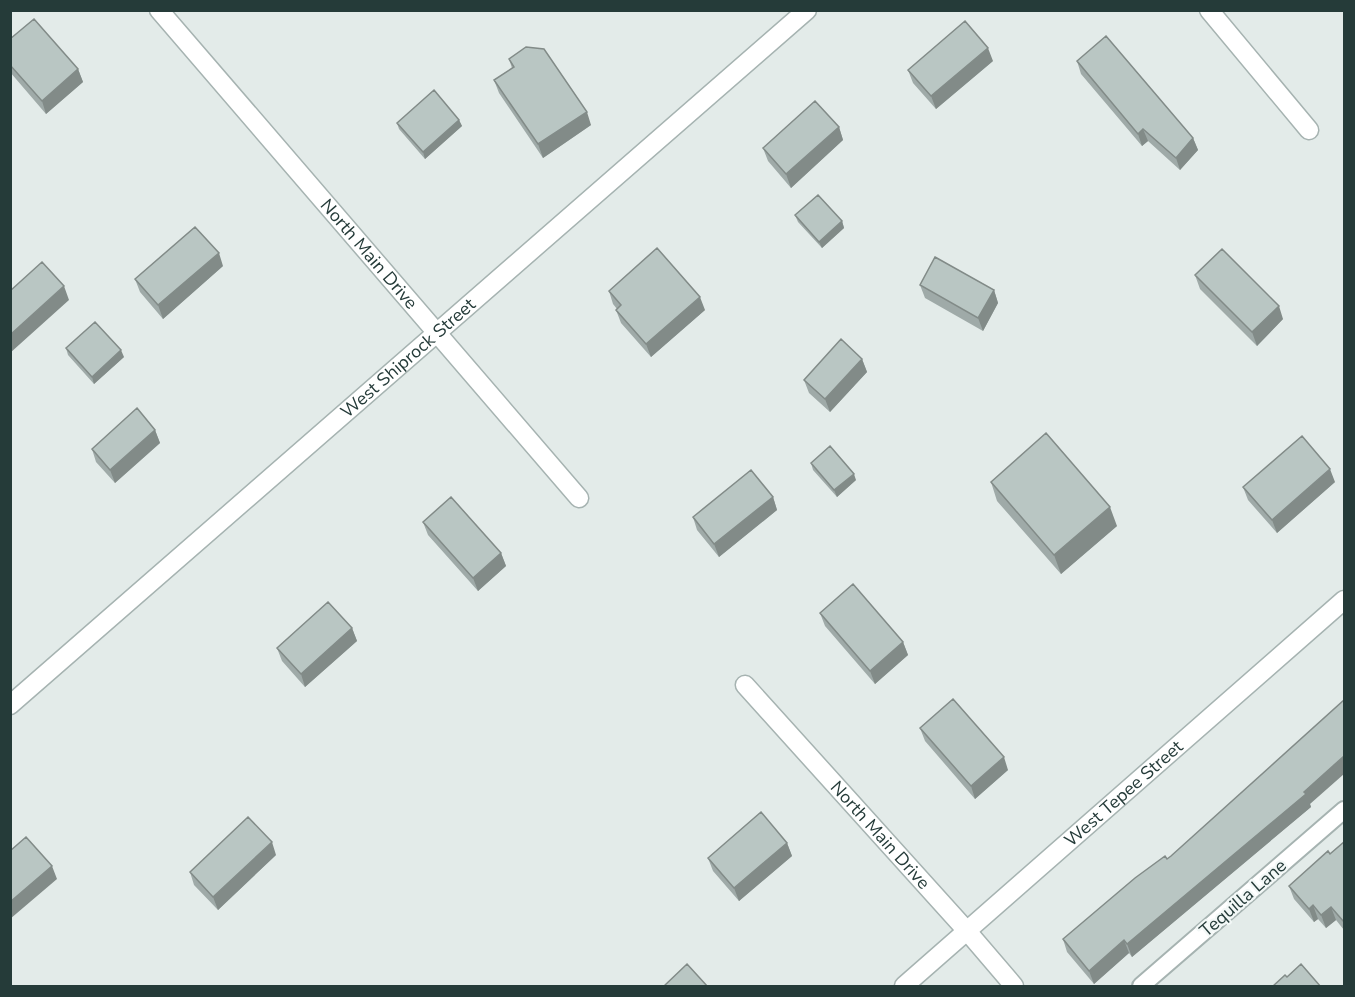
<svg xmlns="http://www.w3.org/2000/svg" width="1355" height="997" font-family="'Nunito Sans',sans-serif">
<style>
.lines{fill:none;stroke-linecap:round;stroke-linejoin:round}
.service-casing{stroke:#a6b3b1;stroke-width:20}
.minor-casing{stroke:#a6b3b1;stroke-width:21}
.service{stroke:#fff;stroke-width:16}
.minor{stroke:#fff;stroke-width:18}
.wall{fill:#9faaa8}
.shaded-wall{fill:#828b88}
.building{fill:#b9c6c3;stroke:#828b88;stroke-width:1.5}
.labels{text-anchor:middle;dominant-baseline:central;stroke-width:4.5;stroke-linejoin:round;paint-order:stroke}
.street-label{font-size:18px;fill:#253b39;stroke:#f3f8f7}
</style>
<rect width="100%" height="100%" fill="#e3ebe9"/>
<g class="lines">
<g class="service-casing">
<path id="service" d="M 1141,986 L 1344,810"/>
</g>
<g class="minor-casing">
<g id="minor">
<path id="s1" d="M 159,10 L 579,498"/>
<path d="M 1209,10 L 1309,130"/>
<path id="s2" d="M 745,685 L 967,931 L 1014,986"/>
<path id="s3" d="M 10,705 L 807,10"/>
<path id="s4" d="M 904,986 L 1344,600"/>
</g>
</g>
<use href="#service" class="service"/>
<use href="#minor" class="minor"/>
</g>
<path class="wall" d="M 10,39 L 78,69 L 83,82 L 46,114 L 10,72 Z
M 509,59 L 591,125 L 543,158 L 499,93 L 494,80 L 512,68 Z
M 993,61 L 936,109 L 913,83 L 908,70 Z
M 1077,61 L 1193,138 L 1198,150 L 1180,170 L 1148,141 L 1142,146 L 1081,74 Z
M 459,120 L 462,126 L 425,159 L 399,129 L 397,123 Z
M 839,127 L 843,140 L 791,188 L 768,161 L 763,148 Z
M 795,215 L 842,221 L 844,228 L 822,248 L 798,222 Z
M 223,266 L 163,319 L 140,292 L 135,279 Z
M 1195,275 L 1283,319 L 1257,346 L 1200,289 Z
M 920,285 L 994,290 L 998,303 L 983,331 L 925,298 Z
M 609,291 L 705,310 L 651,357 L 621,323 L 616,310 L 617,309 L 613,304 Z
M 66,348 L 124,357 L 94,384 L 68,355 Z
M 862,359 L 867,372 L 830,412 L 809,393 L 804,380 Z
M 155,430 L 160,443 L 115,483 L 96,462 L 92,449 Z
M 811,463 L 856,480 L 837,497 L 813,470 Z
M 991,482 L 1117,526 L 1061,574 L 997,501 Z
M 1335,482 L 1277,533 L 1248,500 L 1243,487 Z
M 773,497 L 777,510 L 719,557 L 697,530 L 693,517 Z
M 423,522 L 501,553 L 506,566 L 478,591 L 428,535 Z
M 820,613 L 903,642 L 908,655 L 875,684 L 825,626 Z
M 352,628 L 357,641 L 305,687 L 282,661 L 277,648 Z
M 920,728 L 1008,770 L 975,799 L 925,741 Z
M 1310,804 L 1311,807 L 1132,957 L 1129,953 L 1094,984 L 1067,952 L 1063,939 L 1167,859 Z
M 1344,842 L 1344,930 L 1336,920 L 1326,928 L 1318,919 L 1314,922 L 1294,899 L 1289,886 Z
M 787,843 L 792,856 L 739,901 L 713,871 L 708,858 Z
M 276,855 L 218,910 L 194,885 L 190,872 Z"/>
<path class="shaded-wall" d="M 988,48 L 993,61 L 936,109 L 931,96 Z
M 78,69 L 83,82 L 46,114 L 42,101 Z
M 587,112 L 591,125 L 543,158 L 538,144 Z
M 459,120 L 462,126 L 425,159 L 423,152 Z
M 839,127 L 843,140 L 791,188 L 786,174 Z
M 1143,129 L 1148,141 L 1142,146 L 1138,134 Z
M 1193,138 L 1198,150 L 1180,170 L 1176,158 Z
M 842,221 L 844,228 L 822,248 L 819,242 Z
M 219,253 L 223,266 L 163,319 L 158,305 Z
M 64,286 L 69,300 L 10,353 L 10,335 Z
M 994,290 L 998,303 L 983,331 L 978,318 Z
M 700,297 L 705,310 L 651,357 L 646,344 Z
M 1279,306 L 1283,319 L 1257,346 L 1252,332 Z
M 121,350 L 124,357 L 94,384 L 92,377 Z
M 862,359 L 867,372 L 830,412 L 825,399 Z
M 155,430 L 160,443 L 115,483 L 110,470 Z
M 1330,469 L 1335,482 L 1277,533 L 1272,520 Z
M 854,474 L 856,480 L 837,497 L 834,490 Z
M 773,497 L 777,510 L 719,557 L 714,544 Z
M 1110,507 L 1117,526 L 1061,574 L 1054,555 Z
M 501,553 L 506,566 L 478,591 L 473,578 Z
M 352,628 L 357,641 L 305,687 L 301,674 Z
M 903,642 L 908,655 L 875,684 L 870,671 Z
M 1344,756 L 1344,774 L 1310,804 L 1311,807 L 1132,957 L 1127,944 Z
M 1004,757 L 1008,770 L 975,799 L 971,786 Z
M 272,842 L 276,855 L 218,910 L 213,897 Z
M 787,843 L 792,856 L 739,901 L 734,888 Z
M 52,866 L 57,879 L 10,919 L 10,902 Z
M 1313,905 L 1318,919 L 1314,922 L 1309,909 Z
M 1331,907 L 1336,920 L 1326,928 L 1321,915 Z
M 1124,940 L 1129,953 L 1094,984 L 1089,971 Z"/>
<path class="building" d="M 34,19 L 78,69 L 42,101 L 10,65 L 10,39 Z
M 965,21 L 988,48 L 931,96 L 908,70 Z
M 1106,36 L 1193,138 L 1176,158 L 1143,129 L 1138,134 L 1077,61 Z
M 526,47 L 544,49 L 587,112 L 538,144 L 494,80 L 514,67 L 509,59 Z
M 434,90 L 459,120 L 423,152 L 397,123 Z
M 815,101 L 839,127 L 786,174 L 763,148 Z
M 818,195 L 842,221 L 819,242 L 795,215 Z
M 195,227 L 219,253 L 158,305 L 135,279 Z
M 657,248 L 700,297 L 646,344 L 616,310 L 621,305 L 609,291 Z
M 1222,249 L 1279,306 L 1252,332 L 1195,275 Z
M 935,257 L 994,290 L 978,318 L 920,285 Z
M 42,262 L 64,286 L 10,335 L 10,291 Z
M 95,322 L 121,350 L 92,377 L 66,348 Z
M 841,339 L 862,359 L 825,399 L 804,380 Z
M 137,408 L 155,430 L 110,470 L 92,449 Z
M 1046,433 L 1110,507 L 1054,555 L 991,482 Z
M 1302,436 L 1330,469 L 1272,520 L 1243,487 Z
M 830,446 L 854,474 L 834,490 L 811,463 Z
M 751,470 L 773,497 L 714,544 L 693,517 Z
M 451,497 L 501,553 L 473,578 L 423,522 Z
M 853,584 L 903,642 L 870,671 L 820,613 Z
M 328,602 L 352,628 L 301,674 L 277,648 Z
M 953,699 L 1004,757 L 971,786 L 920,728 Z
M 1344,700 L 1344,756 L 1304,792 L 1306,794 L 1127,944 L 1124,940 L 1089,971 L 1063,939 L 1135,878 L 1165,856 L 1167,859 L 1171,856 Z
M 761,812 L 787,843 L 734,888 L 708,858 Z
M 248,817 L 272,842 L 213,897 L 190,872 Z
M 26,837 L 52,866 L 10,902 L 10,851 Z
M 1344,842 L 1344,922 L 1331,907 L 1321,915 L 1313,905 L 1309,909 L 1289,886 L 1328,851 L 1330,854 Z
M 687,964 L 708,987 L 663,987 Z
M 1301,964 L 1321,987 L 1272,987 L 1285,975 L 1287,977 Z"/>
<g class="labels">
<g class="street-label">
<text stroke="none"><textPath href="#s1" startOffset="322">North Main Drive</textPath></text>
<text stroke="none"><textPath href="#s3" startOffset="528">West Shiprock Street</textPath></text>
<text stroke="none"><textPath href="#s4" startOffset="292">West Tepee Street</textPath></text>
<text stroke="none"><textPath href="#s2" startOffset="202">North Main Drive</textPath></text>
<text transform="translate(1243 898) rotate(-41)">Tequilla Lane</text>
</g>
</g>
<rect width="1355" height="997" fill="none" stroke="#253b39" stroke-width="24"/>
</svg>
